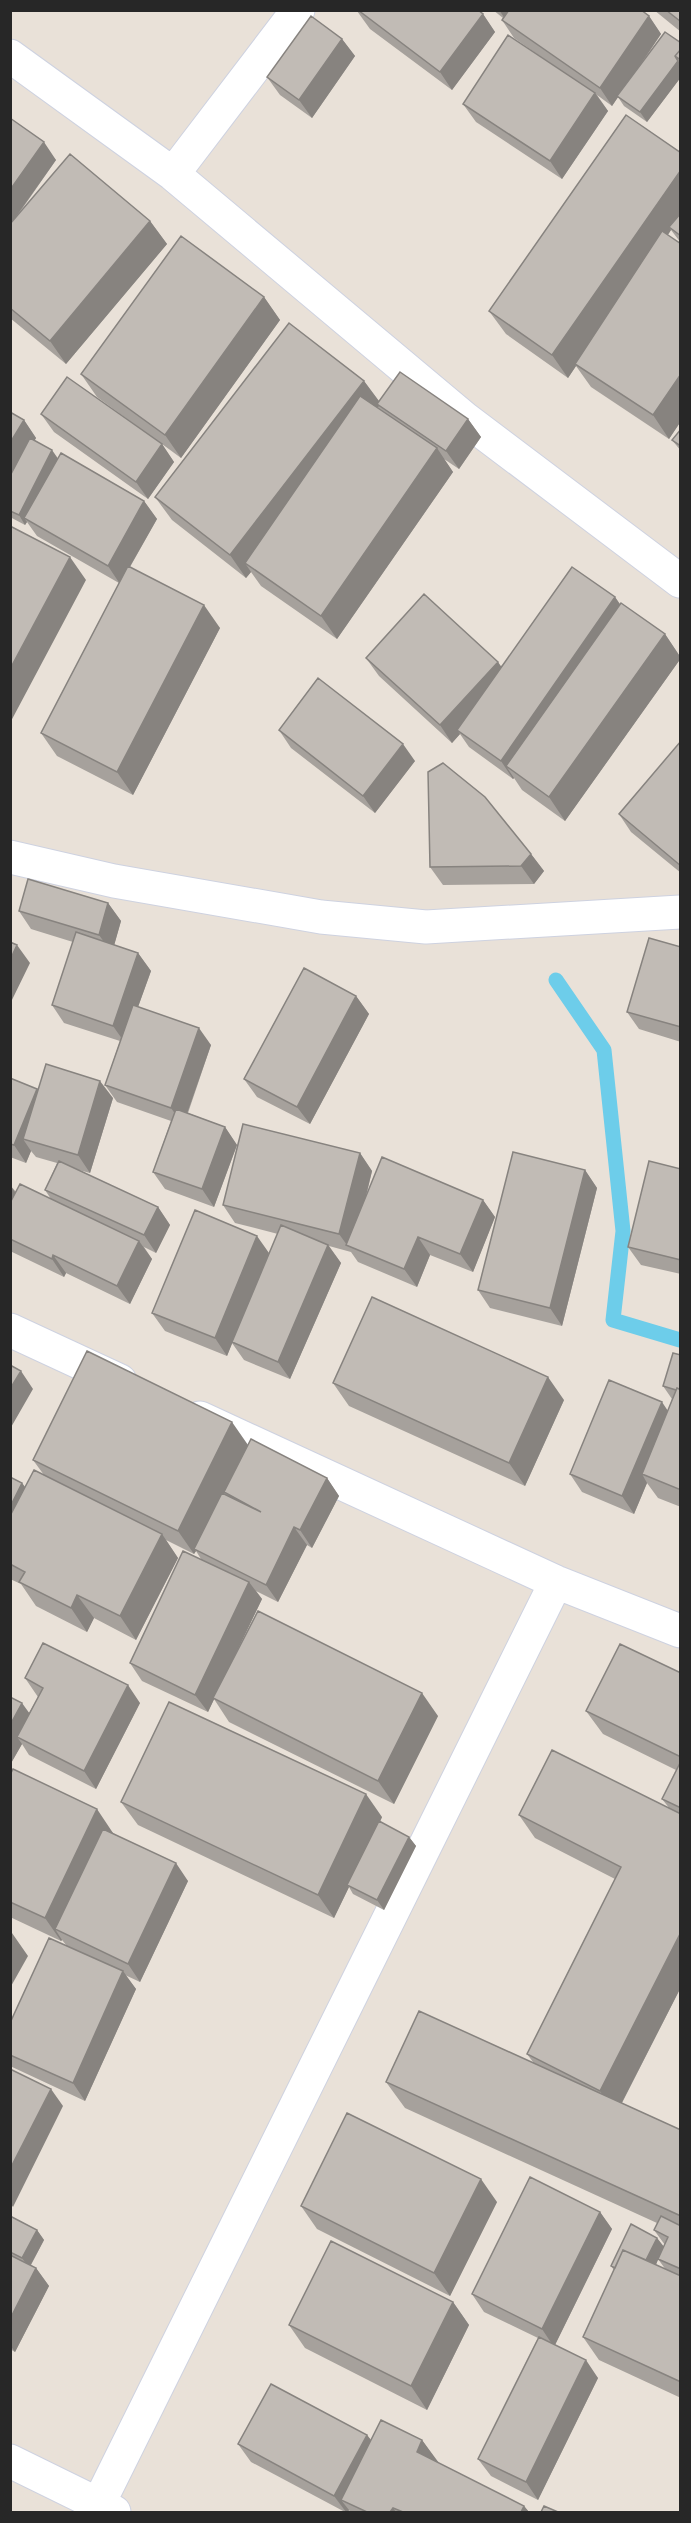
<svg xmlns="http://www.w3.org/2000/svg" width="691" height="2523" font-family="Poppins,sans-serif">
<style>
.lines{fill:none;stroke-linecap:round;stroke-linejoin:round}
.stream{stroke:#6dcdea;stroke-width:15}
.minor-casing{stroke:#ced2e0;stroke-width:35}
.minor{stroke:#fff;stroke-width:33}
.wall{fill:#a6a19c;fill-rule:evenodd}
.shaded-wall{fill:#87837f}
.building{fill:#c1bbb5;stroke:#87837f;stroke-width:1.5}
</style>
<rect width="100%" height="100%" fill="#e9e1d8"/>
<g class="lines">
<path class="stream" d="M 556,980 L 604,1050 L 623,1231 L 613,1320 L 680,1340"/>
<g class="minor-casing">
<path id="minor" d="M 10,56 L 173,174 L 464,418 L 680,581
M 173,174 L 298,10
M 10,857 L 114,881 L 321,917 L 426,927 L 680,912
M 10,1330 L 120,1381
M 200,1418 L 556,1582 L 680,1631
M 10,2461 L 114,2512
M 98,2505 L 556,1582"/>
</g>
<use href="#minor" class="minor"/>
</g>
<path class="wall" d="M 493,10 L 641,10 L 649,16 L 661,34 L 640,66 L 681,43 L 681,77 L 647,122 L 624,106 L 618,97 L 612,106 L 597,95 L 608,111 L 562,179 L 476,122 L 463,104 L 560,70 L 514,38 L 502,20 L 503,18 Z
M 654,10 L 681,10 L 681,32 Z
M 357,11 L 483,14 L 495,32 L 452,90 L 370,29 Z
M 342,39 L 355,56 L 312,118 L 280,95 L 267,77 Z
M 10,118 L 56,160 L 13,222 L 150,221 L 167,244 L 66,364 L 10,318 Z
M 681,153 L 681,243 L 671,230 L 668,235 L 681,244 L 681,421 L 669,439 L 591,387 L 576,366 L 568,378 L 506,334 L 489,311 Z
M 264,297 L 280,320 L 181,458 L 162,444 L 174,462 L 148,499 L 54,432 L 41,414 L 156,440 L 97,397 L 81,374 Z
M 364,381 L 379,401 L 468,419 L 481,437 L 459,469 L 444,459 L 453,472 L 337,639 L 261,586 L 251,572 L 246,578 L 172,520 L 155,497 Z
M 10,412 L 24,420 L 36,438 L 34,441 L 58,459 L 144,501 L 157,519 L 130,567 L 220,628 L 133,795 L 57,756 L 41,733 L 119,583 L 37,536 L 27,522 L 25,525 L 10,517 Z
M 681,429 L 681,451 L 672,440 Z
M 615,597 L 620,604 L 665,634 L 681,658 L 565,821 L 522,790 L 514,778 L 513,779 L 469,747 L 460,734 L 452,743 L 379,676 L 366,658 L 501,666 Z
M 279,730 L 415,761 L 375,813 L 291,748 Z
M 681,741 L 681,873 L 631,832 L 619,814 Z
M 531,854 L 544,871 L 534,884 L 443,885 L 430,867 Z
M 108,903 L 121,921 L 114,945 L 138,953 L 151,971 L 138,1007 L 211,1045 L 188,1113 L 225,1127 L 237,1145 L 214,1207 L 165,1189 L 153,1172 L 171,1121 L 117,1102 L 105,1085 L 120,1041 L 64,1023 L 52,1005 L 73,942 L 31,929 L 19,911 Z
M 681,947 L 681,1042 L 639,1029 L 627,1012 Z
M 356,996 L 369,1014 L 310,1124 L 257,1097 L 244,1079 Z
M 10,1078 L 38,1090 L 113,1098 L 90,1173 L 75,1169 L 158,1207 L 170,1225 L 156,1253 L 144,1247 L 152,1259 L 130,1304 L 66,1273 L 64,1277 L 10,1251 L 10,1185 L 16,1192 L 51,1199 L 45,1190 L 57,1163 L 36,1157 L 31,1151 L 26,1163 L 10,1157 Z
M 360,1153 L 372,1171 L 366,1197 L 483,1200 L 495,1217 L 473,1272 L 430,1255 L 417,1287 L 358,1262 L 351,1252 L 329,1246 L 341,1263 L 290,1379 L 244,1360 L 232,1343 L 227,1356 L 165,1331 L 152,1313 L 269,1253 L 278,1234 L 235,1223 L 223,1205 Z
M 681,1169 L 681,1274 L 641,1265 L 628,1247 Z
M 585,1170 L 597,1188 L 562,1326 L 490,1308 L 478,1290 Z
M 681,1355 L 681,1507 L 658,1498 L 647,1483 L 634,1514 L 582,1492 L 570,1474 L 668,1411 L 672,1399 L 663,1386 Z
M 333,1383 L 564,1400 L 525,1486 L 349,1406 Z
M 248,1445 L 327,1478 L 339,1496 L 312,1548 L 307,1545 L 278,1602 L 256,1591 L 262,1599 L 233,1659 L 438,1716 L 394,1804 L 229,1722 L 214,1699 L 208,1712 L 142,1681 L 130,1663 L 201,1559 L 196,1551 L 194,1554 L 166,1540 L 178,1558 L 136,1640 L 94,1618 L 87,1632 L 36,1606 L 21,1584 L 10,1579 L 10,1477 L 22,1483 L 25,1487 L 44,1475 L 33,1460 Z
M 681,1673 L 681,1987 L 622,2103 L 681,2130 L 681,2398 L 599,2360 L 583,2337 L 614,2270 L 611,2266 L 657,2238 L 664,2247 L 665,2245 L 654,2230 L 657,2223 L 405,2108 L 386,2082 L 533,2062 L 527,2054 L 615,1879 L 535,1838 L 519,1815 L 670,1809 L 662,1799 L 676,1770 L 603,1734 L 586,1711 ZM 658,2259 L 666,2270 L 656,2265 Z
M 25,1678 L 140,1703 L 96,1789 L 29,1755 L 22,1744 L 10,1765 L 10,1697 L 29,1713 L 38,1697 Z
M 10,1775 L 113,1833 L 188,1881 L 140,1982 L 125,1975 L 136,1989 L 85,2101 L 10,2066 L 10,2023 L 67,1946 L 62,1940 L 61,1941 L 10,1917 Z
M 121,1802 L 382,1817 L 380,1822 L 409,1837 L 416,1846 L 384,1910 L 353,1894 L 349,1887 L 334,1918 L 138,1825 Z
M 497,2202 L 450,2296 L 317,2229 L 301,2206 Z
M 600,2212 L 612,2229 L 555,2345 L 598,2378 L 538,2500 L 491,2476 L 478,2459 L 538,2338 L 484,2312 L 472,2294 Z
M 10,2216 L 37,2230 L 44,2240 L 31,2265 L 36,2268 L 49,2286 L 15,2352 L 10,2349 Z
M 453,2302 L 469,2325 L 427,2410 L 305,2348 L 289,2325 Z
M 367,2435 L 371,2440 L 422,2440 L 438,2463 L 524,2506 L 529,2512 L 350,2512 L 349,2510 L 348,2512 L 345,2512 L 251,2462 L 238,2444 Z"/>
<path class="shaded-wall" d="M 499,10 L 514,10 L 506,20 Z
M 483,14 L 495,32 L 452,90 L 440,72 Z
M 649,16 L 661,34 L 612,106 L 600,88 Z
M 342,39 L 355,56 L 312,118 L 299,100 Z
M 678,61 L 681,64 L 681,77 L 647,122 L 640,112 Z
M 595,93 L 608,111 L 562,179 L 550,161 Z
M 44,142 L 56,160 L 10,225 L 10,190 Z
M 681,170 L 681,217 L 669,227 L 671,230 L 577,365 L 575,364 L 576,366 L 568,378 L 552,355 Z
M 150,221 L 167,244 L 66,364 L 50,341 Z
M 264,297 L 280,320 L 181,458 L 165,435 Z
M 681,374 L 681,421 L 669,439 L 653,415 Z
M 364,381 L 381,404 L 377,404 L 379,406 L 254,569 L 245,563 L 251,572 L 246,578 L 230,555 Z
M 468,419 L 481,437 L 459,469 L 446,451 Z
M 24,420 L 36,438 L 10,483 L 10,443 Z
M 162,444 L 174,462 L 148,499 L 136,482 Z
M 437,448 L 453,472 L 337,639 L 321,616 Z
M 52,450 L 59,460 L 24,518 L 27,522 L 25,525 L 19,515 Z
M 144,501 L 157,519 L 120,584 L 108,566 Z
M 70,557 L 86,580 L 10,723 L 10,669 Z
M 615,597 L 627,615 L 506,766 L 514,778 L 513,779 L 501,761 Z
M 204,605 L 220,628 L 133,795 L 117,772 Z
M 665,634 L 681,658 L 565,821 L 549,797 Z
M 498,662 L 510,679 L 457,730 L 460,734 L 452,743 L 440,725 Z
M 403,744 L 415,761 L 375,813 L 363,796 Z
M 531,854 L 544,871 L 534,884 L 521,866 Z
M 108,903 L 121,921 L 112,953 L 99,935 Z
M 17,945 L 30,963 L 10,1004 L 10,960 Z
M 138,953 L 151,971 L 125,1043 L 113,1026 Z
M 356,996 L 369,1014 L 310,1124 L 297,1107 Z
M 199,1028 L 211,1045 L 183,1125 L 171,1108 Z
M 100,1081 L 113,1098 L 90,1173 L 78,1155 Z
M 37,1089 L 50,1106 L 23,1139 L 31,1151 L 26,1163 L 14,1145 Z
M 225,1127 L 237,1145 L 214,1207 L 202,1189 Z
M 360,1153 L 372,1171 L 353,1248 L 347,1245 L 339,1234 Z
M 585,1170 L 597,1188 L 562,1326 L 550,1308 Z
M 10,1185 L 22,1202 L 10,1231 Z
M 483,1200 L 495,1217 L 473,1272 L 460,1254 Z
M 158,1207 L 170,1225 L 156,1253 L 144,1235 Z
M 257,1236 L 269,1253 L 227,1356 L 215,1338 Z
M 418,1237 L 430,1255 L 417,1287 L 404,1269 Z
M 139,1241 L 152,1259 L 130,1304 L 117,1286 Z
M 328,1245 L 341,1263 L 290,1379 L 278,1362 Z
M 53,1255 L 66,1273 L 64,1277 L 52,1259 Z
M 21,1371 L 33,1389 L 10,1429 L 10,1389 Z
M 548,1377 L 564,1400 L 525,1486 L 509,1463 Z
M 662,1402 L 674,1420 L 642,1474 L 647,1483 L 634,1514 L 622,1496 Z
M 232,1422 L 248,1445 L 196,1550 L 194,1549 L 196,1551 L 194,1554 L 178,1531 Z
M 327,1478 L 339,1496 L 312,1548 L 300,1530 Z
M 22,1483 L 35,1501 L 10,1550 L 10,1507 Z
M 294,1527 L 307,1545 L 278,1602 L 266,1585 Z
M 162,1534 L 178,1558 L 136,1640 L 120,1616 Z
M 249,1582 L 262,1599 L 208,1712 L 195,1695 Z
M 77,1595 L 94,1618 L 87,1632 L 71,1608 Z
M 128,1685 L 140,1703 L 96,1789 L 84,1771 Z
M 422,1693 L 438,1716 L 394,1804 L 378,1781 Z
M 22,1703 L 35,1721 L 17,1737 L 22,1744 L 10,1765 L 10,1725 Z
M 366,1794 L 382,1817 L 349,1886 L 347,1885 L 349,1887 L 334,1918 L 318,1895 Z
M 97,1809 L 113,1833 L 65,1934 L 55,1929 L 62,1940 L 61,1941 L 45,1918 Z
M 409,1837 L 416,1846 L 384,1910 L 377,1900 Z
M 176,1863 L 188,1881 L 140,1982 L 128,1964 Z
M 681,1932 L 681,1987 L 616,2114 L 600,2091 Z
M 12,1933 L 28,1956 L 10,1988 L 10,1936 Z
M 123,1971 L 136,1989 L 85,2101 L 73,2083 Z
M 51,2089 L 63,2106 L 13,2207 L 10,2203 L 10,2169 Z
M 481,2179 L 497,2202 L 450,2296 L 434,2273 Z
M 600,2212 L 612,2229 L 554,2347 L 542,2329 Z
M 37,2230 L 44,2240 L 29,2268 L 22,2258 Z
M 657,2238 L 664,2247 L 651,2275 L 644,2265 Z
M 36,2268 L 49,2286 L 15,2352 L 10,2345 L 10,2319 Z
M 453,2302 L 469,2325 L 427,2410 L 411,2386 Z
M 586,2360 L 598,2378 L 538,2500 L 526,2482 Z
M 367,2435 L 380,2452 L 341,2500 L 349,2510 L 348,2512 L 346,2512 L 334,2496 Z
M 422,2440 L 439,2463 L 417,2452 Z
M 524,2506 L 529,2512 L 521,2512 Z
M 393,2508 L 396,2512 L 390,2512 Z"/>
<path class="building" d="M 358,10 L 478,10 L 483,14 L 440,72 Z
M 509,10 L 641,10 L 649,16 L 600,88 L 502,20 Z
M 666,10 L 681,10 L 681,20 L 680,21 Z
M 311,16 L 342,39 L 299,100 L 267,77 Z
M 665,32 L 681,43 L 681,49 L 675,56 L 678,61 L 640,112 L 617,96 Z
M 508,35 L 595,93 L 550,161 L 463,104 Z
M 681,49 L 681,60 L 675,56 Z
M 626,115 L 681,153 L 681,170 L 552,355 L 489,311 Z
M 10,118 L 44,142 L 10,190 Z
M 70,154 L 150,221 L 50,341 L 10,308 L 10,224 Z
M 681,213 L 681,236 L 669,227 Z
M 662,231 L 681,244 L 681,374 L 653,415 L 575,364 Z
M 181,236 L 264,297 L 165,435 L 81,374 Z
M 289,323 L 364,381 L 230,555 L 155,497 Z
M 400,372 L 468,419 L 446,451 L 377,404 Z
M 67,377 L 162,444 L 136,482 L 41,414 Z
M 360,396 L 437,448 L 321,616 L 245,563 Z
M 10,412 L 24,420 L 10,443 Z
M 681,429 L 681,446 L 672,440 Z
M 30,438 L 52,450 L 19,515 L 10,511 L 10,476 Z
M 61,453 L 144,501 L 108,566 L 24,518 Z
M 10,526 L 70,557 L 10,669 Z
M 128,566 L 204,605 L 117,772 L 41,733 Z
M 572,567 L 615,597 L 501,761 L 457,730 Z
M 424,594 L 498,662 L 440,725 L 366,658 Z
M 621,603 L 665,634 L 549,797 L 506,766 Z
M 318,678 L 403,744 L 363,796 L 279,730 Z
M 681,741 L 681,866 L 619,814 Z
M 443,763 L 485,797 L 531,854 L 521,866 L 430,867 L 428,772 Z
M 28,879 L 108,903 L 99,935 L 19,911 Z
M 76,932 L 138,953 L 113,1026 L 52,1005 Z
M 649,938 L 681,947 L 681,1027 L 627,1012 Z
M 10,942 L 17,945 L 10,960 Z
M 304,968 L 356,996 L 297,1107 L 244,1079 Z
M 133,1005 L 199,1028 L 171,1108 L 105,1085 Z
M 46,1064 L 100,1081 L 78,1155 L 23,1139 Z
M 10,1078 L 37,1089 L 14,1145 L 10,1144 Z
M 176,1109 L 225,1127 L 202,1189 L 153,1172 Z
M 243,1124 L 360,1153 L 339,1234 L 223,1205 Z
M 513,1152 L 585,1170 L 550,1308 L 478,1290 Z
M 382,1157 L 483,1200 L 460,1254 L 418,1237 L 404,1269 L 346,1245 Z
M 59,1161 L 158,1207 L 144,1235 L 45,1190 Z
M 649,1161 L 681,1169 L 681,1260 L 628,1247 Z
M 20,1184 L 139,1241 L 117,1286 L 53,1255 L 52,1259 L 10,1239 L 10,1203 Z
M 195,1210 L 257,1236 L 215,1338 L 152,1313 Z
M 281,1225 L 328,1245 L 278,1362 L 232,1342 Z
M 372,1297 L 548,1377 L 509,1463 L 333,1383 Z
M 87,1351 L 232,1422 L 178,1531 L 33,1460 Z
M 673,1353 L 681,1355 L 681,1390 L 677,1388 L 676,1390 L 663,1386 Z
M 10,1365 L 21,1371 L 10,1389 Z
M 609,1380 L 662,1402 L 622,1496 L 570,1474 Z
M 677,1388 L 681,1390 L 681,1490 L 642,1474 Z
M 251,1439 L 327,1478 L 300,1530 L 294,1527 L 266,1585 L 194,1549 L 222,1493 L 261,1512 L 224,1492 Z
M 34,1470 L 162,1534 L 120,1616 L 77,1595 L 71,1608 L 19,1582 L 25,1572 L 10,1564 L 10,1516 Z
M 10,1477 L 22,1483 L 10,1507 Z
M 183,1551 L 249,1582 L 195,1695 L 130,1663 Z
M 258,1611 L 422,1693 L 378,1781 L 213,1698 Z
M 43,1643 L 128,1685 L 84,1771 L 17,1737 L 43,1688 L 25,1678 Z
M 620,1644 L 681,1673 L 681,1757 L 586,1711 Z
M 10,1697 L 22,1703 L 10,1725 Z
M 169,1702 L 366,1794 L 318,1895 L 121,1802 Z
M 552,1750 L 681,1814 L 681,1932 L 600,2091 L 527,2054 L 621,1867 L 519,1815 Z
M 681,1761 L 681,1808 L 662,1799 Z
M 13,1769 L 97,1809 L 45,1918 L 10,1902 L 10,1775 Z
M 379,1821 L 409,1837 L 377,1900 L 347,1885 Z
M 103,1829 L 176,1863 L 128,1964 L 55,1929 Z
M 49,1938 L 123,1971 L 73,2083 L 10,2055 L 10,2023 Z
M 419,2011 L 681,2130 L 681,2216 L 386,2082 Z
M 10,2069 L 51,2089 L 10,2169 Z
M 347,2113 L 481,2179 L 434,2273 L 301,2206 Z
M 530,2177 L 600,2212 L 542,2329 L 472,2294 Z
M 10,2216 L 37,2230 L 22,2258 L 10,2252 Z
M 661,2216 L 681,2226 L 681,2269 L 658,2259 L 668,2237 L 654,2230 Z
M 631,2224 L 657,2238 L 646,2260 L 623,2250 L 615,2268 L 611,2266 Z
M 331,2241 L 453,2302 L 411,2386 L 289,2325 Z
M 623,2250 L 681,2276 L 681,2382 L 583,2337 Z
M 10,2255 L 36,2268 L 10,2319 Z
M 539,2337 L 586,2360 L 526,2482 L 478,2459 Z
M 271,2384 L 367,2435 L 334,2496 L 238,2444 Z
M 381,2420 L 422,2440 L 417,2452 L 524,2506 L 521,2512 L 403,2512 L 393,2508 L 390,2512 L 367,2512 L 341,2500 Z
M 544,2506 L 558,2512 L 541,2512 Z"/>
<rect width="691" height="2523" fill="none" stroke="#272727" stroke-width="24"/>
</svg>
